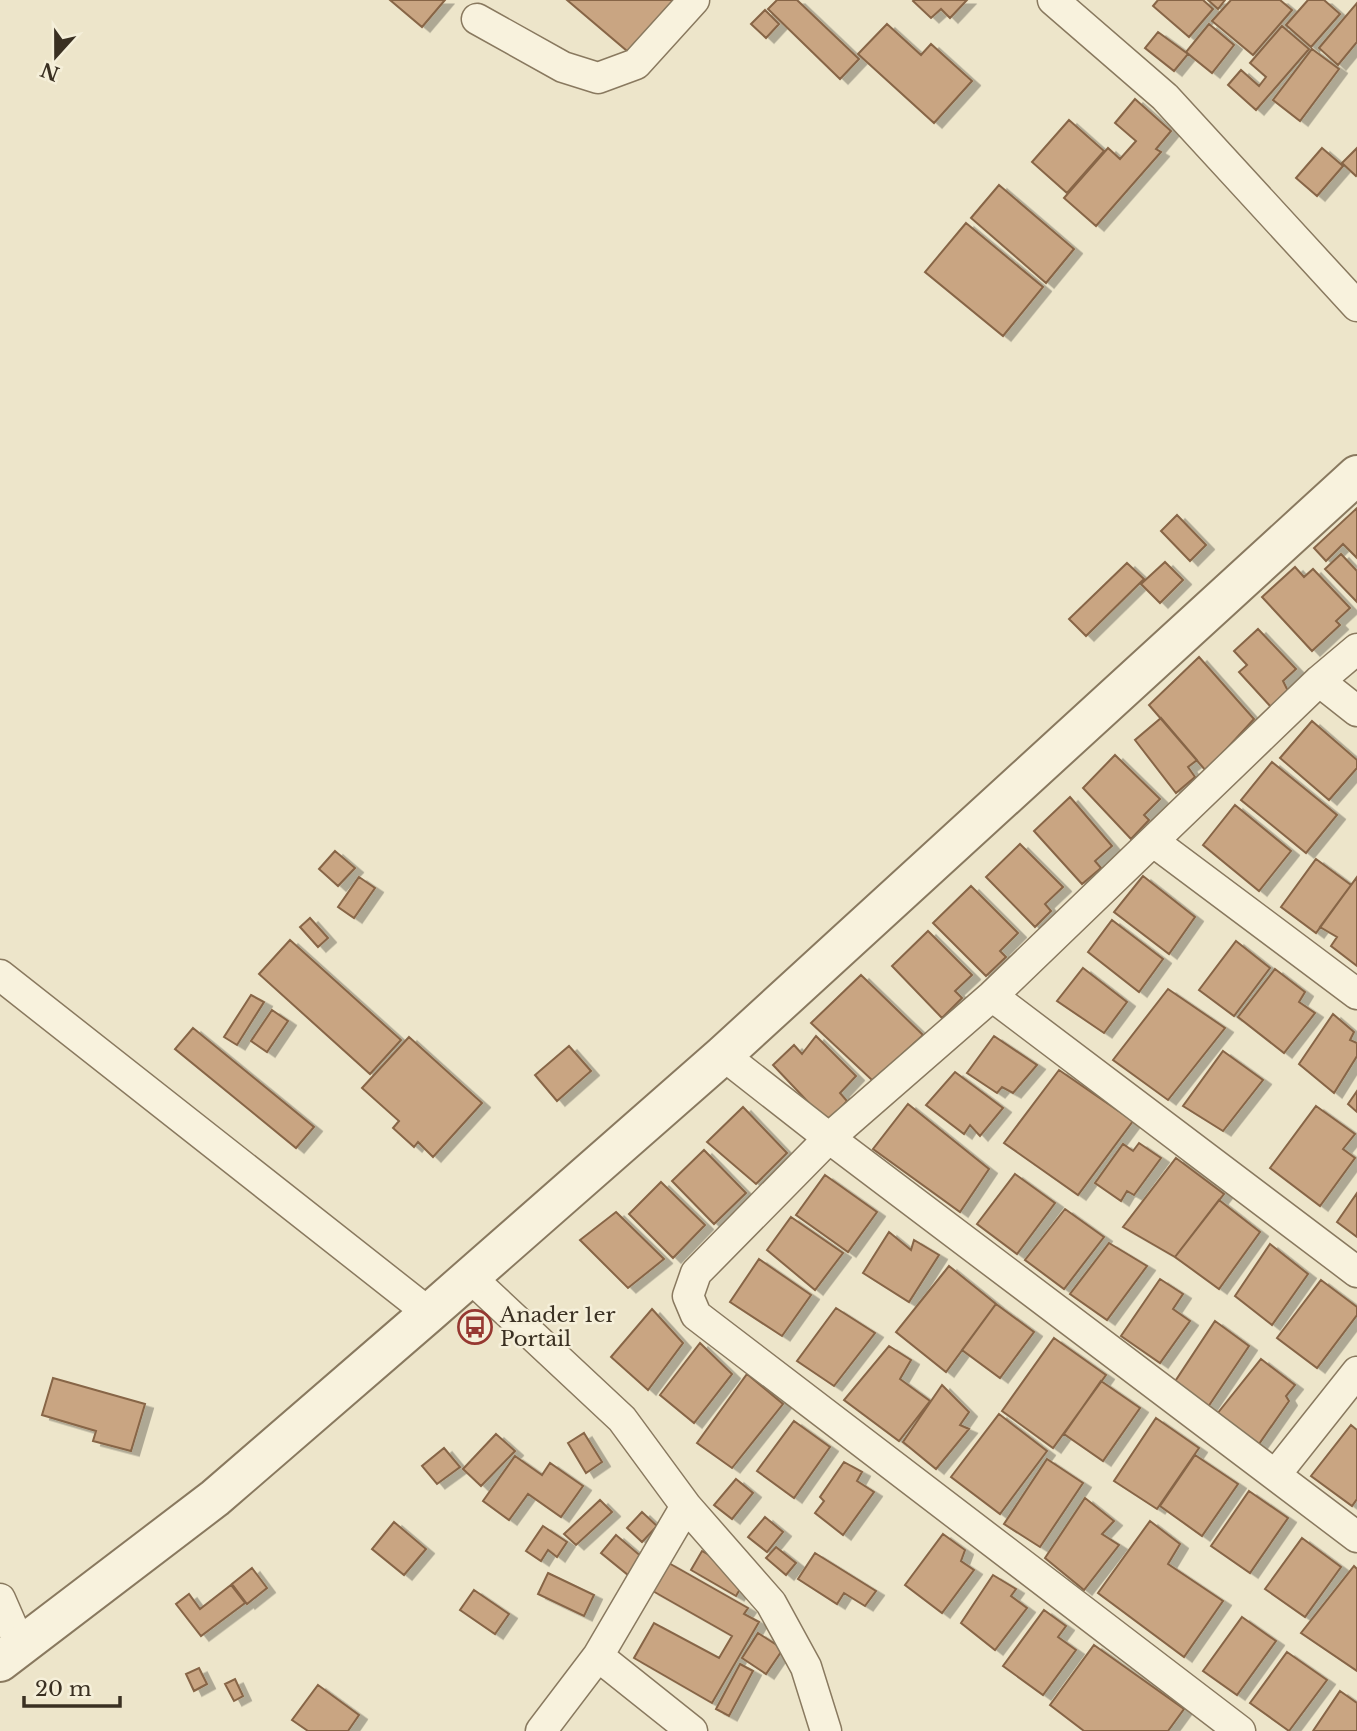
<svg xmlns="http://www.w3.org/2000/svg" width="1357" height="1731" font-family="'Libre Baskerville',serif">
<style>
.building{fill:#c9a582;stroke:#876546;stroke-width:2;filter:url(#shadow)}
.lines{fill:none;stroke-linecap:round;stroke-linejoin:round}
.minor-casing{stroke:#89795f;stroke-width:33}
.tertiary-casing{stroke:#89795f;stroke-width:42}
.minor{stroke:#f8f2dd;stroke-width:30}
.tertiary{stroke:#f8f2dd;stroke-width:38}
.labels{text-anchor:middle;dominant-baseline:central;stroke-width:5;stroke-linejoin:round;paint-order:stroke}
.poi-label{font-size:21px;fill:#3a3022;stroke:#f5efd9;text-anchor:start}
</style>
<defs>
<filter id="shadow"><feDropShadow dx="8" dy="4.5" stdDeviation="0" flood-color="#0004"/></filter>
</defs>
<rect width="100%" height="100%" fill="#ede5ca"/>
<path class="building" d="M 390,0 L 445,0 L 422,27 Z
M 567,0 L 680,0 L 633,56 Z
M 777,0 L 797,0 L 859,59 L 840,79 L 768,9 Z
M 914,0 L 967,0 L 950,18 L 941,9 L 931,18 L 913,1 Z
M 1158,0 L 1203,0 L 1213,9 L 1189,37 L 1153,6 Z
M 1208,0 L 1225,0 L 1218,9 Z
M 1231,0 L 1280,0 L 1292,10 L 1253,55 L 1212,21 Z
M 1308,0 L 1324,0 L 1340,14 L 1311,47 L 1286,25 Z
M 1357,3 L 1357,42 L 1338,65 L 1319,48 Z
M 765,10 L 779,24 L 766,38 L 751,24 Z
M 887,24 L 921,55 L 931,44 L 972,81 L 934,123 L 858,54 Z
M 1209,24 L 1234,45 L 1212,73 L 1186,52 Z
M 1282,26 L 1309,49 L 1256,110 L 1228,85 L 1241,70 L 1259,86 L 1266,77 L 1250,63 Z
M 1158,32 L 1188,54 L 1174,71 L 1145,48 Z
M 1312,49 L 1339,69 L 1300,121 L 1273,100 Z
M 1135,99 L 1171,131 L 1156,149 L 1161,152 L 1096,226 L 1064,198 L 1108,148 L 1120,159 L 1136,141 L 1115,123 Z
M 1069,120 L 1104,151 L 1067,193 L 1032,162 Z
M 1322,148 L 1343,166 L 1317,196 L 1296,178 Z
M 1357,148 L 1357,175 L 1356,176 L 1342,163 Z
M 999,185 L 1074,249 L 1046,283 L 971,218 Z
M 966,223 L 1043,287 L 1003,336 L 925,272 Z
M 1357,508 L 1357,558 L 1343,544 L 1326,561 L 1314,548 Z
M 1177,515 L 1206,545 L 1190,561 L 1161,531 Z
M 1341,554 L 1357,571 L 1357,602 L 1325,569 Z
M 1165,562 L 1183,580 L 1160,603 L 1141,584 Z
M 1127,563 L 1144,579 L 1086,636 L 1069,619 Z
M 1295,567 L 1304,577 L 1313,569 L 1350,608 L 1336,621 L 1340,625 L 1312,651 L 1262,597 Z
M 1258,629 L 1296,669 L 1283,681 L 1288,691 L 1271,707 L 1239,672 L 1247,665 L 1234,651 Z
M 1199,657 L 1254,719 L 1206,771 L 1149,705 Z
M 1161,718 L 1197,760 L 1188,767 L 1195,777 L 1176,793 L 1135,740 Z
M 1312,721 L 1357,760 L 1357,768 L 1329,800 L 1280,758 Z
M 1115,755 L 1160,799 L 1144,815 L 1149,820 L 1131,839 L 1083,788 Z
M 1272,762 L 1337,815 L 1306,853 L 1241,800 Z
M 1070,797 L 1112,846 L 1095,861 L 1101,868 L 1082,884 L 1034,831 Z
M 1235,805 L 1291,851 L 1259,891 L 1203,845 Z
M 1020,844 L 1063,887 L 1045,904 L 1051,911 L 1035,927 L 986,877 Z
M 335,851 L 355,868 L 338,886 L 319,869 Z
M 1316,859 L 1351,885 L 1316,933 L 1281,907 Z
M 1143,876 L 1195,917 L 1169,954 L 1114,912 Z
M 359,877 L 375,888 L 354,918 L 338,907 Z
M 1357,877 L 1357,966 L 1331,946 L 1337,937 L 1320,927 Z
M 971,886 L 1018,933 L 1000,951 L 1006,957 L 986,976 L 933,923 Z
M 310,918 L 328,938 L 318,947 L 300,927 Z
M 1112,920 L 1163,959 L 1139,992 L 1088,952 Z
M 928,931 L 972,975 L 955,991 L 962,998 L 942,1018 L 892,966 Z
M 290,940 L 401,1040 L 370,1074 L 259,974 Z
M 1236,941 L 1270,968 L 1234,1016 L 1199,990 Z
M 1083,968 L 1127,1002 L 1104,1033 L 1057,1001 Z
M 1275,969 L 1305,992 L 1299,1002 L 1315,1013 L 1284,1053 L 1238,1017 Z
M 861,975 L 923,1035 L 873,1081 L 811,1023 Z
M 1168,989 L 1225,1028 L 1168,1100 L 1113,1060 Z
M 251,995 L 264,1002 L 237,1045 L 224,1037 Z
M 272,1010 L 288,1021 L 267,1052 L 251,1041 Z
M 1333,1014 L 1354,1032 L 1350,1040 L 1357,1043 L 1357,1056 L 1334,1093 L 1299,1064 Z
M 193,1028 L 314,1127 L 296,1148 L 175,1049 Z
M 816,1036 L 856,1076 L 840,1093 L 847,1101 L 828,1123 L 773,1065 L 794,1045 L 802,1054 Z
M 994,1036 L 1037,1065 L 1013,1093 L 1002,1087 L 997,1093 L 967,1073 Z
M 409,1037 L 482,1103 L 433,1157 L 418,1142 L 414,1147 L 393,1128 L 399,1121 L 362,1088 Z
M 569,1046 L 591,1071 L 557,1101 L 535,1075 Z
M 1223,1051 L 1263,1080 L 1223,1131 L 1183,1106 Z
M 1059,1070 L 1133,1121 L 1078,1195 L 1004,1143 Z
M 955,1072 L 1003,1108 L 980,1136 L 970,1125 L 964,1134 L 926,1105 Z
M 1357,1091 L 1357,1112 L 1348,1104 Z
M 908,1104 L 989,1169 L 960,1212 L 873,1149 Z
M 1316,1106 L 1355,1134 L 1343,1149 L 1355,1158 L 1320,1206 L 1270,1168 Z
M 743,1107 L 787,1153 L 756,1184 L 707,1142 Z
M 1139,1143 L 1161,1158 L 1134,1195 L 1127,1191 L 1121,1201 L 1095,1183 L 1123,1144 L 1133,1151 Z
M 704,1150 L 746,1193 L 714,1224 L 672,1181 Z
M 1176,1158 L 1224,1194 L 1175,1257 L 1123,1227 Z
M 1015,1174 L 1055,1203 L 1017,1254 L 977,1224 Z
M 825,1175 L 877,1212 L 848,1252 L 796,1215 Z
M 661,1182 L 705,1225 L 673,1258 L 629,1214 Z
M 1357,1193 L 1357,1237 L 1337,1222 Z
M 1219,1200 L 1260,1232 L 1219,1289 L 1175,1257 Z
M 1065,1209 L 1104,1237 L 1064,1289 L 1025,1260 Z
M 616,1212 L 664,1259 L 628,1288 L 580,1240 Z
M 791,1217 L 843,1253 L 815,1290 L 767,1250 Z
M 889,1232 L 911,1250 L 914,1240 L 939,1255 L 909,1302 L 863,1273 Z
M 1109,1243 L 1147,1266 L 1107,1320 L 1070,1294 Z
M 1270,1244 L 1308,1274 L 1272,1325 L 1235,1296 Z
M 759,1259 L 811,1295 L 782,1336 L 730,1302 Z
M 949,1266 L 996,1304 L 946,1372 L 896,1332 Z
M 1160,1279 L 1183,1294 L 1173,1309 L 1190,1321 L 1160,1363 L 1121,1336 Z
M 1321,1280 L 1357,1307 L 1357,1315 L 1317,1368 L 1277,1338 Z
M 996,1304 L 1034,1332 L 1000,1378 L 962,1350 Z
M 836,1308 L 875,1333 L 834,1386 L 797,1361 Z
M 652,1309 L 683,1343 L 648,1390 L 611,1357 Z
M 1215,1321 L 1249,1346 L 1208,1407 L 1172,1386 Z
M 1054,1338 L 1106,1375 L 1053,1448 L 1002,1411 Z
M 700,1343 L 732,1374 L 694,1423 L 660,1395 Z
M 889,1346 L 911,1360 L 900,1379 L 930,1401 L 899,1441 L 844,1400 Z
M 1261,1359 L 1295,1385 L 1286,1396 L 1289,1401 L 1259,1444 L 1217,1414 Z
M 747,1374 L 783,1404 L 732,1468 L 697,1443 Z
M 53,1378 L 145,1404 L 131,1451 L 93,1441 L 96,1431 L 42,1415 Z
M 1101,1381 L 1140,1408 L 1103,1461 L 1064,1434 Z
M 942,1385 L 969,1412 L 960,1425 L 969,1429 L 936,1469 L 903,1442 Z
M 999,1414 L 1047,1451 L 1000,1514 L 951,1477 Z
M 1156,1418 L 1199,1448 L 1157,1509 L 1114,1481 Z
M 794,1421 L 830,1447 L 794,1498 L 757,1471 Z
M 1351,1425 L 1357,1430 L 1357,1499 L 1352,1506 L 1311,1476 Z
M 584,1433 L 602,1462 L 586,1473 L 568,1443 Z
M 496,1434 L 515,1451 L 481,1486 L 463,1469 Z
M 444,1448 L 460,1467 L 437,1484 L 422,1466 Z
M 1195,1455 L 1238,1484 L 1202,1536 L 1160,1506 Z
M 515,1456 L 542,1475 L 550,1463 L 583,1486 L 561,1517 L 528,1494 L 509,1520 L 483,1501 Z
M 1047,1459 L 1083,1483 L 1040,1547 L 1004,1524 Z
M 844,1462 L 862,1472 L 857,1481 L 874,1492 L 843,1535 L 815,1513 L 824,1501 L 820,1497 Z
M 736,1479 L 753,1493 L 732,1519 L 714,1505 Z
M 1249,1491 L 1288,1518 L 1250,1573 L 1211,1546 Z
M 1085,1498 L 1114,1521 L 1102,1534 L 1119,1545 L 1084,1590 L 1045,1558 Z
M 600,1500 L 612,1512 L 576,1545 L 564,1534 Z
M 642,1512 L 657,1526 L 642,1542 L 627,1528 Z
M 765,1517 L 783,1532 L 767,1552 L 748,1537 Z
M 1150,1521 L 1180,1544 L 1168,1564 L 1223,1601 L 1184,1657 L 1098,1593 Z
M 394,1522 L 426,1549 L 404,1575 L 372,1549 Z
M 543,1526 L 567,1542 L 557,1557 L 548,1550 L 541,1561 L 526,1551 Z
M 943,1534 L 965,1550 L 961,1561 L 974,1570 L 942,1613 L 905,1585 Z
M 616,1535 L 643,1558 L 628,1575 L 601,1553 Z
M 1302,1538 L 1341,1567 L 1305,1617 L 1265,1589 Z
M 776,1547 L 796,1563 L 786,1575 L 766,1558 Z
M 702,1551 L 747,1577 L 736,1596 L 691,1570 Z
M 815,1553 L 876,1591 L 865,1606 L 844,1593 L 837,1604 L 798,1579 Z
M 667,1562 L 748,1608 L 744,1614 L 759,1622 L 712,1703 L 634,1658 L 654,1623 L 719,1658 L 732,1636 L 651,1590 Z
M 1354,1566 L 1357,1569 L 1357,1671 L 1301,1633 Z
M 252,1568 L 267,1588 L 247,1604 L 232,1584 Z
M 548,1573 L 594,1595 L 584,1616 L 538,1594 Z
M 993,1575 L 1016,1589 L 1011,1596 L 1027,1608 L 995,1650 L 961,1623 Z
M 231,1585 L 245,1603 L 201,1636 L 176,1604 L 189,1594 L 200,1609 Z
M 474,1590 L 509,1614 L 495,1634 L 460,1610 Z
M 1044,1610 L 1066,1626 L 1058,1637 L 1076,1650 L 1043,1695 L 1003,1666 Z
M 1242,1617 L 1276,1641 L 1237,1695 L 1203,1671 Z
M 758,1633 L 783,1649 L 766,1674 L 742,1658 Z
M 1094,1645 L 1184,1709 L 1168,1731 L 1084,1731 L 1050,1705 Z
M 1287,1652 L 1327,1680 L 1289,1731 L 1250,1703 Z
M 740,1664 L 753,1671 L 729,1716 L 716,1709 Z
M 199,1668 L 207,1684 L 194,1691 L 186,1674 Z
M 235,1679 L 243,1696 L 234,1701 L 225,1684 Z
M 318,1685 L 359,1715 L 348,1731 L 308,1731 L 292,1720 Z
M 1340,1691 L 1357,1703 L 1357,1731 L 1313,1731 Z"/>
<g class="lines">
<g class="minor-casing">
<path id="minor" d="M 1053,0 L 1165,97 L 1357,306
M 477,19 L 563,67 L 598,78 L 636,64 L 694,0
M 1319,681 L 1357,711
M 1154,842 L 1357,994
M 0,975 L 429,1313
M 992,996 L 1357,1272
M 723,1055 L 829,1138 L 1357,1537
M 470,1277 L 622,1419 L 686,1506 L 771,1603 L 806,1667 L 826,1731
M 1276,1474 L 1357,1372
M 0,1599 L 21,1647
M 598,1656 L 692,1731
M 541,1731 L 598,1656 L 686,1506
M 1240,1731 L 696,1315 L 688,1296 L 696,1273 L 829,1138 L 992,996 L 1319,681 L 1357,649"/>
</g>
<g class="tertiary-casing">
<path id="tertiary" d="M 0,1662 L 215,1498 L 429,1313 L 723,1055 L 1357,475"/>
</g>
<use href="#minor" class="minor"/>
<use href="#tertiary" class="tertiary"/>
</g>
<defs>
<g id="bus-ring" transform="scale(1.75)"><circle r="9.5" fill="#f5efd9" stroke="#963831" stroke-width="1.5"/><path d="M-5-6H5V4H4V6H2V4H-2V6H-4V4H-5ZM-3.5-4V0h7V-4ZM-3.5 1.2v1.5H-2V1.2ZM2 1.2v1.5H3.5V1.2Z" fill="#963831"/></g>
</defs>
<g fill-rule="evenodd">
<use href="#bus-ring" x="475" y="1327"/>
</g>
<g class="labels">
<g class="poi-label">
<text x="500" y="1315">Anader 1er<tspan x="500" dy="24">Portail</tspan></text>
</g>
</g>
<g transform="translate(56 56) rotate(201)" stroke="#f5efd9" stroke-width="5" paint-order="stroke">
<path d="M0-5L12 26L0 18L-12 26Z" fill="#3a3022"/>
<text y="-10" font-size="19" font-weight="bold" text-anchor="middle" fill="#3a3022">N</text>
</g>
<path d="M24 1696v10h96v-10" fill="none" stroke="#3a3022" stroke-width="3.5"/>
<text x="35" y="1696" font-size="21" fill="#3a3022" stroke="#f5efd9" stroke-width="5" paint-order="stroke">20 m</text>
</svg>
